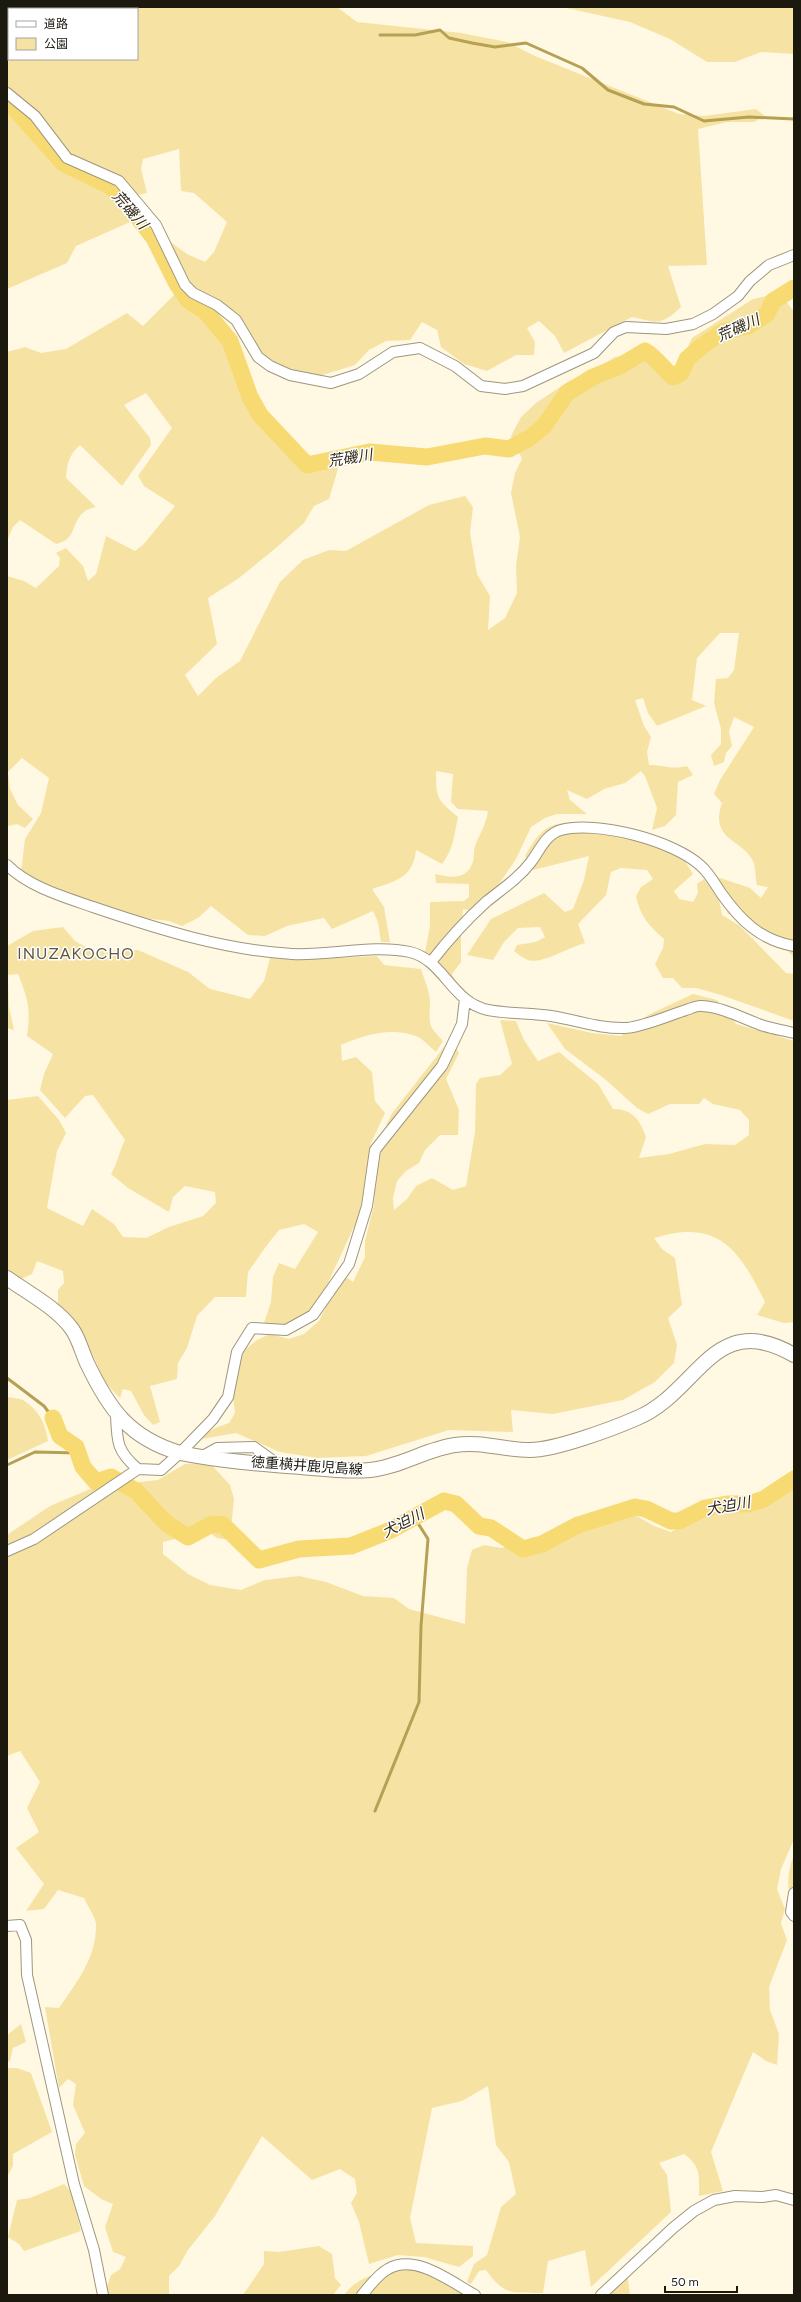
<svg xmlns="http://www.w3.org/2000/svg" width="801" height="2302" font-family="Figtree,'Noto Sans JP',sans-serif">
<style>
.green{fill:#f6e3a4;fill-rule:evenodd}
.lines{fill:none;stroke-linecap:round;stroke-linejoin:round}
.stream{stroke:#b6a054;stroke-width:3}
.river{stroke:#f8da72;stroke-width:17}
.minor-casing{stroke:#9e977d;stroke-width:12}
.secondary-casing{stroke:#9e977d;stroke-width:16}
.minor{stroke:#fff;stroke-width:10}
.secondary{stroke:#fff;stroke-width:14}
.labels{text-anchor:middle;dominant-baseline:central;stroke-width:3;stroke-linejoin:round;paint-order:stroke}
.street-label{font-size:14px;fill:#1b180e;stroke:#fff}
.water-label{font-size:15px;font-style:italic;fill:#302a18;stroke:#fff}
.quarter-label{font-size:16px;letter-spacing:1px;fill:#5e573f;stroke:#fff}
</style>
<rect width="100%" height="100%" fill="#fff8e2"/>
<path class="green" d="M 7,7 L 337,7 L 357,22 L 461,33 L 507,42 L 535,56 L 679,114 L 704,116 L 756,109 L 765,116 L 754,122 L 727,122 L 698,129 L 707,265 L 668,266 L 681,307 C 661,326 658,323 632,317 L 564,353 L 555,336 L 539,321 L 527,328 L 535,342 L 534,355 L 516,355 L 487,371 L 464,364 L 441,347 L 437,330 L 422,322 L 410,340 L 386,341 L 369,350 L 355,365 L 316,377 L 288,368 L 261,355 L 224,311 L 175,273 L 157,232 L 187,254 L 205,262 L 214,252 L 227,222 L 194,193 L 181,191 L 179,149 L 143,159 L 141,169 L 147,193 L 128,197 L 111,172 L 75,158 L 53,145 L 7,87 ZM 9,9 L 137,9 L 137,59 L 9,59 Z
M 562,7 L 794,7 L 794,54 L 761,52 L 735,62 L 707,62 L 670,39 L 630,22 Z
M 7,102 L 35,135 L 57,165 L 83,174 L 99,185 L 137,219 L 76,246 L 67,263 L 7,289 Z
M 177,292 L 191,297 L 209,312 L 229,356 L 241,396 L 263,412 L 271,436 L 284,443 L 299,462 L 318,458 L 340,462 L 329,499 L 314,506 L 304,523 L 277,547 L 239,578 L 208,598 L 217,644 L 185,675 L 198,696 L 216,678 L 240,661 L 280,582 L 303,560 L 329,550 L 346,551 L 429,505 L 465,496 L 473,507 L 470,533 L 477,574 L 490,596 L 488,630 L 505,618 L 517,593 L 516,566 L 520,537 L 511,493 L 515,473 L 522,459 L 511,436 L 521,417 L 536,403 L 569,381 L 587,374 L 615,357 L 641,352 L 656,371 L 667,373 L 683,357 L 692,338 L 753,299 L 780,293 L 794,312 L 794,957 L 769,933 L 747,919 L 728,914 L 714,876 L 750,888 L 761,898 L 768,887 L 757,885 C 755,878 756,867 753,861 C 742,839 709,840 722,803 L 714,794 L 720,780 L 754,727 L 734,717 L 729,731 L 732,746 L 726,753 L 724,762 L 714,766 L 711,755 L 721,744 L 721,729 L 714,703 L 716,679 L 728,678 L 734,670 L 739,633 L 720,633 L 697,658 L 692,700 L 706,706 L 657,726 L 648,713 L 643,698 L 635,700 L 644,726 L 651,737 L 647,752 L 649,765 C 666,765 669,770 687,766 L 693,775 L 678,782 L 676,815 L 665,826 L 652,830 L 657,808 L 645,776 L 641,771 L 625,783 L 604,789 L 587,799 L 567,790 L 570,800 L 587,814 L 557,814 L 545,818 L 531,827 L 516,859 L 497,887 L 469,910 L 463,909 L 461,934 L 461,962 L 452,974 L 455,981 L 446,986 L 435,972 L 425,952 L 430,926 L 430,902 L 464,901 L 469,897 L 469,884 L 436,883 L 435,874 C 450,877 465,881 472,864 C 475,859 473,851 475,846 C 480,833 486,825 488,811 L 458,809 L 451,802 L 453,774 L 436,771 C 436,799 437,799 458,817 C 454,836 454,848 442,864 L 416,850 C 413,878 396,881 372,889 L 384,907 L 390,942 L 381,942 L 378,922 L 373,911 L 332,929 L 324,918 L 287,926 L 265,936 L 248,935 L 211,906 L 198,918 L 182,926 L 169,921 L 133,917 L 20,880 L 25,839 L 41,813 L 49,778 L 22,758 L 8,772 L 10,789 L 18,805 L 33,819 L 25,828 L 17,824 L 8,826 L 7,824 L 7,576 L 24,581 L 36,588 L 59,566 L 60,558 L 56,553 L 66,548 L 83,566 L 88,581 L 96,574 L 106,536 L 135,551 L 143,545 L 175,506 L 144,486 L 138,476 L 172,428 L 146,393 L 124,405 L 150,438 L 151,445 L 122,486 L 80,445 C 69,455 67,463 66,478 L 96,507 C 93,508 87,509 84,512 C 70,523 78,539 56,544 L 20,520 L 13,527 L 7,541 L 7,352 L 25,347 L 41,353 L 66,349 L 127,313 L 143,326 Z
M 584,822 L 655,836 L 673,842 L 693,874 L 674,891 L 679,899 L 693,902 L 698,893 L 697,884 L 704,879 L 719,900 L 722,915 L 740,926 L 786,973 L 794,974 L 794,1021 L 721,995 L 696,988 L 682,988 L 673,978 L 663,978 L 655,964 L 663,948 L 664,939 C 649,926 640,916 636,896 L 641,887 L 653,879 L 647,870 L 621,868 L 611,872 L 606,895 L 578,924 L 585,943 C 569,947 541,965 528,960 C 523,958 518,954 514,951 L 517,945 L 536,942 L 545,937 L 540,927 L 518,928 L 504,942 L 493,960 L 467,955 L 491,919 L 544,893 L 565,912 L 573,909 L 584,880 L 589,856 L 533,870 L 525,856 C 542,826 550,822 584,822 Z
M 63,927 L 75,941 L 93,951 L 138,950 L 188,972 L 210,989 L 250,999 L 264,981 L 270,958 L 314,959 L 377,956 L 384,965 L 421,969 C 424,979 430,992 430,1002 C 430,1025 426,1023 443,1041 L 436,1052 C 430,1047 423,1039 416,1036 C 390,1027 365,1035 341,1045 L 342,1061 L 356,1057 L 372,1072 L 375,1101 L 385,1113 L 371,1143 L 360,1214 L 318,1304 L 296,1324 L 276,1327 L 264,1323 L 271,1302 L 273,1277 L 279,1263 L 295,1269 L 318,1232 L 304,1224 L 279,1230 L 267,1245 L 248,1272 L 246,1297 L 215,1297 L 197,1316 L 187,1348 L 178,1363 L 177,1379 L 150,1386 L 160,1422 L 153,1425 L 144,1415 L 131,1391 L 123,1389 L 120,1398 L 105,1383 L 95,1360 L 71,1321 L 58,1306 L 58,1290 L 64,1283 L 63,1271 L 37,1261 L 32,1274 L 19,1280 L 7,1272 L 7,1100 L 38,1096 L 59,1120 L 66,1133 L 57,1151 L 47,1208 L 83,1226 L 92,1209 L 114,1224 L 123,1237 L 146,1238 L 169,1227 L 203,1216 L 216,1203 L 215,1192 L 185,1186 L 173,1197 L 169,1212 L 128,1188 L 111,1174 C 118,1163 119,1151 125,1140 L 93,1095 L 85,1096 L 65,1118 L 40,1090 L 44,1074 L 53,1054 L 27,1036 C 31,1009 28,999 18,974 L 8,975 L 9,1007 L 14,1030 L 7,1028 L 7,946 L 33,931 Z
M 693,994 L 717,1000 L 736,1024 L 794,1041 L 794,1322 L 784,1323 L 757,1315 L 765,1302 C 739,1249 718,1218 654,1238 L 662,1249 L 675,1258 L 682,1305 L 668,1318 L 677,1345 L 674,1363 L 655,1382 L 623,1400 L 553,1414 L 511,1410 L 513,1432 L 449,1430 L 366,1456 L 317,1458 L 280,1452 L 236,1433 L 196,1440 L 215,1428 L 229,1423 L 235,1413 L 233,1397 L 240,1354 L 257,1340 L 270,1334 L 289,1339 L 304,1334 L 319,1321 L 342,1274 L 353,1282 L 365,1257 L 365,1241 L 374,1205 L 375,1179 L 387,1123 L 393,1112 L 451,1038 L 459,1053 L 446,1079 L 459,1110 L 458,1135 L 440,1135 L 425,1150 L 419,1163 L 406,1171 L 397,1181 L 393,1198 L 394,1210 L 407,1199 L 416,1186 L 432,1178 L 453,1190 L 466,1186 L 475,1132 L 476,1084 L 480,1078 L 500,1075 L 512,1064 L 500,1020 L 516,1021 L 524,1040 L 538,1061 L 559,1052 L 598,1084 L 613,1109 C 633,1109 640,1120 646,1137 L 639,1158 L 669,1154 L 705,1144 L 735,1145 L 749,1135 L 749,1120 L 740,1110 L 713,1104 L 704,1098 L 699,1104 L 670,1104 L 648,1114 L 637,1108 L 606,1080 L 565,1049 L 547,1023 L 592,1033 L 621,1036 L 648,1015 Z
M 7,1397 C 12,1398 18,1398 23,1400 C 38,1409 46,1424 48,1441 L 7,1460 Z
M 210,1463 L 230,1485 L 234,1499 L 230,1540 L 217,1538 L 207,1531 L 163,1542 L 163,1554 L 188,1574 L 210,1585 L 241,1590 L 265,1580 L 299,1576 L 326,1582 L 363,1596 L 394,1598 L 409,1609 L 465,1624 L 467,1568 L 472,1550 L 484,1545 L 502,1548 L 587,1528 L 620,1516 L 635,1515 L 654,1526 L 671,1532 L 693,1520 L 711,1513 L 747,1510 L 794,1486 L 794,1839 L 781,1869 L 777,1889 L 785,1909 L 781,1923 L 787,1940 L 769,1987 L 770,2010 L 779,2034 L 777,2065 L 766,2061 L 753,2052 L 711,2152 L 723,2191 L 699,2196 C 699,2176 701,2166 684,2154 L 659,2163 L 667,2175 L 671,2212 L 591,2287 L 585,2250 L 548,2261 L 543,2293 C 513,2292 505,2297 486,2270 L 479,2271 L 471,2284 L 467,2282 L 474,2264 L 487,2255 L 501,2207 L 516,2194 L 509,2162 L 496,2145 L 488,2086 L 462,2101 L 432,2108 L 410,2218 L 416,2243 L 473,2246 L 473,2256 L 459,2267 L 424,2257 L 398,2255 L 369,2264 L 359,2222 L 351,2203 L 357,2193 L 355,2179 L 340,2169 L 312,2180 L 262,2136 L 215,2216 L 188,2250 L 179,2266 L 169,2276 L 169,2295 L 104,2295 L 111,2275 L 120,2269 L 126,2257 L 113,2252 L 105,2227 L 113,2204 L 101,2199 L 84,2186 L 75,2155 L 76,2144 L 85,2133 L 73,2105 L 76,2084 L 68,2079 L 59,2088 L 45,2007 L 59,2008 C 77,1982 97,1957 96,1924 C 95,1916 87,1905 84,1898 L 58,1890 L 44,1909 L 26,1911 L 44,1884 L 16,1848 L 39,1832 L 27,1808 L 40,1782 L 20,1751 L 7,1756 L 7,1535 L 50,1506 L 95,1487 L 158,1480 L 185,1464 Z
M 794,1855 L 794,1889 L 789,1892 C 787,1878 789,1868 794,1855 Z
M 21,2024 L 26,2042 L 13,2048 L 10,2061 L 7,2062 L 7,2035 Z
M 7,2068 L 17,2068 L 31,2073 L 52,2132 L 13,2154 L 13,2166 L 7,2177 Z
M 64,2184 L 71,2192 L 81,2231 L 24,2251 L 19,2244 L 8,2237 L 17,2200 L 30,2198 Z
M 319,2246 L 332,2254 L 335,2278 L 341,2285 L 333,2295 L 243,2295 L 264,2264 L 264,2251 L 279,2252 Z
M 411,2267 L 440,2277 L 466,2295 L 344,2295 C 359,2274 388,2270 411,2267 Z
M 619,2278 L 628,2279 L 630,2295 L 598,2295 Z"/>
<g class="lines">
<path class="stream" d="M 380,35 L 415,35 L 440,30 L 449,38 L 472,43 L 495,47 L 526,43 L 582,68 L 608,90 L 644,104 L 674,107 L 704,121 L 749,117 L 794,119
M 7,1378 L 44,1406 L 53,1418
M 7,1465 L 35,1452 L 78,1453
M 375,1811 L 419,1702 L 421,1626 L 428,1539 L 414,1517"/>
<path class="river" d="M 7,100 L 63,163 L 110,186 L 126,202 L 154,238 L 177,284 L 188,300 L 205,311 L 230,341 L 250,397 L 260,415 L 307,465 L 369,452 L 427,457 L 485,446 L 509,449 L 531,437 L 544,426 L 567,393 L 593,377 L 620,366 L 645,351 C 657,358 662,368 673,377 L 681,373 L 687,359 L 702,346 L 724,331 L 748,326 L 767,314 L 773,301 L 794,288
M 53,1418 L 60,1436 L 76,1447 L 83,1467 L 96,1482 L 111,1477 L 136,1491 L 166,1523 L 188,1537 L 212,1524 L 223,1525 L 259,1560 L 299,1549 L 351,1546 L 391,1530 L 444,1501 L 456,1504 L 479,1526 L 491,1528 L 523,1549 L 542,1544 L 578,1525 L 635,1507 L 646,1509 L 671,1521 L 679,1521 L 705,1508 L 727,1504 L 748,1504 L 764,1499 L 794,1479"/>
<g class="minor-casing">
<path id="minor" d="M 7,93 L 35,116 L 67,158 L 119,181 L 156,225 L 185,285 L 193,293 L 217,305 L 236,320 L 258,357 L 270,366 L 290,375 L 331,383 L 359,374 L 393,352 L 420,348 L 455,366 L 481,386 L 505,389 L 523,386 L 594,353 L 614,332 L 626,327 L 666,329 L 693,324 L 713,314 L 738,296 L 750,281 L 769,265 L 794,255
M 7,865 C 29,887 64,897 93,907 C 158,929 224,950 292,954 C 330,956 373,944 410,952 C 444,960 452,1003 488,1010 C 509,1014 530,1013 551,1016 C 576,1020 600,1029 625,1028 C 640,1028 670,1015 686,1010 C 690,1009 697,1005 702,1006 C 722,1007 742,1018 761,1025 C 772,1029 783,1030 794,1033
M 431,962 C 448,940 465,921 486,902 C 502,889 518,879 531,862 C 540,850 546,834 561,830 C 596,820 675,841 701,866 C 709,873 715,884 721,893 C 740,920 760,940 794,946
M 116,1414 C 117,1440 116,1451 138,1469
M 201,1457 L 217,1448 L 254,1447 L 279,1465
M 7,1551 L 34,1539 L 138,1469 L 161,1470 L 180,1453 L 213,1419 L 228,1397 L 237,1352 L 252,1328 L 286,1330 L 313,1315 L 349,1264 L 367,1206 L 375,1150 L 442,1066 L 462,1024 L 465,999
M 794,1893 L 791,1912 L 794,1916
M 7,1926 L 20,1925 L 26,1940 L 27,1975 L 74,2184 L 94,2250 L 103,2295
M 362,2295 C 369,2287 378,2274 388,2269 C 416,2253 451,2282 475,2295
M 601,2295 L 673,2228 L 694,2211 L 714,2200 L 735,2196 L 762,2197 L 776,2195 L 794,2200"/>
</g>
<g class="secondary-casing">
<path id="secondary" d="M 7,1278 C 28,1293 57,1308 72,1329 C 79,1339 82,1352 87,1363 C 109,1409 129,1438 180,1453 C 220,1461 261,1464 301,1467 C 324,1469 348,1472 370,1470 C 400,1467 426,1449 455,1445 C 481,1441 504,1450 530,1450 C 555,1450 612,1429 637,1418 C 699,1392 713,1308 794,1355"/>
</g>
<use href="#minor" class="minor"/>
<use href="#secondary" class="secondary"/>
</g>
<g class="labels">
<g class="street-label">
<text transform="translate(307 1466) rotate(4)">徳重横井鹿児島線</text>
</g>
<g class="water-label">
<text transform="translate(130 210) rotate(49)">荒磯川</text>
<text transform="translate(738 328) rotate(-24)">荒磯川</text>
<text transform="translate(350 458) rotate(-9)">荒磯川</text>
<text transform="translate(728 1506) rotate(-10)">犬迫川</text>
<text transform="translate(403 1523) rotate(-27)">犬迫川</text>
</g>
<g class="quarter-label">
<text x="76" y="953">INUZAKOCHO</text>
</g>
</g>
<rect width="801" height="2302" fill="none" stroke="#1b180e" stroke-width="16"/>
<rect x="8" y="8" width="130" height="52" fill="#ffffff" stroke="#a4a39f"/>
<rect x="16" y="21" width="20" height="6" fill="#ffffff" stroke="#a4a39f"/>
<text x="44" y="28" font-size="12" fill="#1b180e">道路</text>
<rect x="16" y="38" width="20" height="12" fill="#f6e3a4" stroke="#a4a39f"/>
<text x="44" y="48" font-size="12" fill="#1b180e">公園</text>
<path d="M665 2286v6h72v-6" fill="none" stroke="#1b180e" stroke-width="2"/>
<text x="671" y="2286" font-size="12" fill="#1b180e" stroke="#ffffff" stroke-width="3" paint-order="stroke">50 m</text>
</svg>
